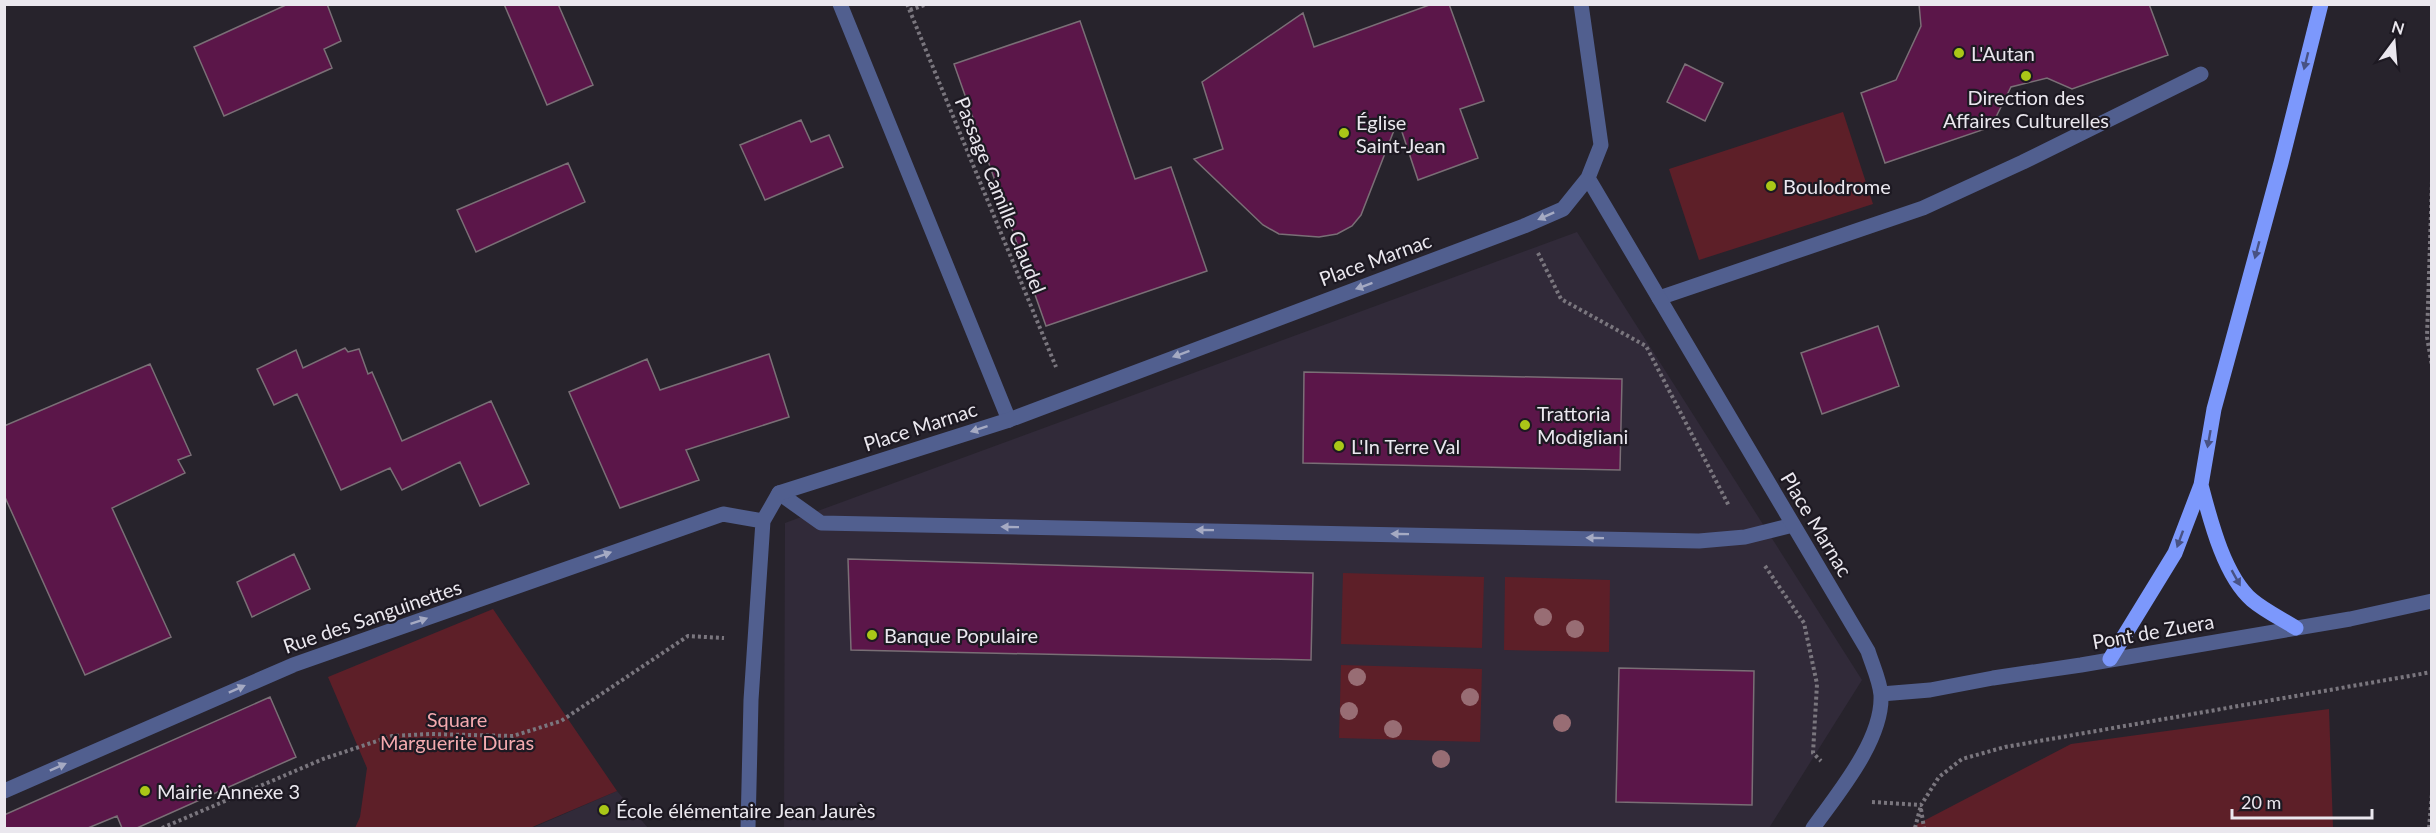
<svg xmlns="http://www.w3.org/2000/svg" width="2436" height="833" font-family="Lato,sans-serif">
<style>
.built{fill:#312a39}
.green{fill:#5d1f28}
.building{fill:#5b1649;stroke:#7a6f76;stroke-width:1.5}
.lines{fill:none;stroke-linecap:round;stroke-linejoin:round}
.path{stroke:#7a767e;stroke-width:4;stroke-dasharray:3 3;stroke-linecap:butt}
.lane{stroke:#515f8f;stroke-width:15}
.street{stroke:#515f8f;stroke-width:15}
.primary{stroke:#7c98fc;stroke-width:15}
.tree{fill:#986d74}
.oneway{fill:#485284}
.oneway2{fill:#a5aac3}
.poi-dot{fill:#aac717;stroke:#1d1922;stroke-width:2}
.labels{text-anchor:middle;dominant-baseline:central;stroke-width:4.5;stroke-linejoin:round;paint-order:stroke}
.poi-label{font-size:20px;fill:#eae7ee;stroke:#1d1922;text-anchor:start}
.street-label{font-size:20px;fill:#eae7ee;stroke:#1d1922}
.park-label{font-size:20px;fill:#f4aaaf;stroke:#1d1922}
</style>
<rect width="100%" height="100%" fill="#27232c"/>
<path class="built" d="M 1577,232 L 1862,680 L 1769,828 L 784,828 L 785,523 Z
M 617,791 L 648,828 L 532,828 Z"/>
<path class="green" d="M 1843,112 L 1873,204 L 1699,260 L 1669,169 Z
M 1343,573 L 1484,577 L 1482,648 L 1341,644 Z
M 1505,577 L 1610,580 L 1609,652 L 1504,650 Z
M 493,609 L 617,791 L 530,828 L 355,828 L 360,817 L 367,768 L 328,677 Z
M 1341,665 L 1482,669 L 1480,742 L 1339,738 Z
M 2329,709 L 2333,828 L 1910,828 L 2071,744 Z"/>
<path class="building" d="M 288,4 L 327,4 L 341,41 L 324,49 L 332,68 L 224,116 L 194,47 Z
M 504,4 L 558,4 L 593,85 L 547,105 Z
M 1432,4 L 1449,4 L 1484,101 L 1460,109 L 1478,158 L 1418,180 L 1398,120 L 1361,215 L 1352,226 L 1337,234 L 1319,237 L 1279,234 L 1263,225 L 1194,159 L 1223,149 L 1202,82 L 1303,13 L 1314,47 Z
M 1919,4 L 2149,4 L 2168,55 L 2072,89 L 2047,78 L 2011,87 L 1991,127 L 1885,163 L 1861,93 L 1896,80 L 1921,26 Z
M 1080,21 L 1135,179 L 1171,167 L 1207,271 L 1046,326 L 954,64 Z
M 1685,64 L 1723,83 L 1705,121 L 1667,102 Z
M 801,120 L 811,142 L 829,135 L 843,167 L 765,200 L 740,145 Z
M 568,163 L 585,202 L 476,252 L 457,210 Z
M 1878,326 L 1899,386 L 1822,414 L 1801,353 Z
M 345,348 L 348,352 L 359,349 L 368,374 L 372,372 L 402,441 L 491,401 L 529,484 L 480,506 L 460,462 L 402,490 L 390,468 L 341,490 L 297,394 L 274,405 L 257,369 L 296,350 L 303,368 Z
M 769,354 L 789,417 L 686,450 L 699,480 L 620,508 L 569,392 L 647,359 L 660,390 Z
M 150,364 L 191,455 L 178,460 L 185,473 L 112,508 L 171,637 L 85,675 L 4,495 L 4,426 Z
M 1304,372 L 1622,379 L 1620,470 L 1303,463 Z
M 294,554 L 310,589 L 252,617 L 237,582 Z
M 848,559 L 1313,573 L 1311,660 L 851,650 Z
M 1619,668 L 1754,671 L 1752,805 L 1616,802 Z
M 270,697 L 296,757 L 137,828 L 122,828 L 117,816 L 88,828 L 4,828 L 4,815 Z"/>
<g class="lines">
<path class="path" d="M 907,4 L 1056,367
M 910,10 L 927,4
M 2432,181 L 2427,337 L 2432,366
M 1538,253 L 1561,299 L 1646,346 L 1729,506
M 1765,566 L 1804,623 L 1817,684 L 1813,753 L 1821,761
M 1872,802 L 1921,805 L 1939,777 L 1962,759 L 2005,747 L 2432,672
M 1921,809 L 1924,828
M 162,828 L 323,759 L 392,736 L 430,734 L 513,736 L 561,721 L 688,636 L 724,638
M 1915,828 L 1921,805
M 2429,828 L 2432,794"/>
<path class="lane" d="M 840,4 L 1009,420
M 1659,298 L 1923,208 L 2023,162 L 2201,74
M 779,493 L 821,523 L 1699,541 L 1745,537 L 1793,525"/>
<path class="street" d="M 1588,178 L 1868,651 C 1872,664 1880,681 1881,695 C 1883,740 1838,793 1813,828
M 1881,694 L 1930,690 L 1993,678 L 2081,665 L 2350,619 L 2432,601
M 4,791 L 293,665 L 723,514 L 763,521
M 748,828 L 751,700 L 763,521 L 779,493 L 1009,420 L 1524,226 L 1563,209 L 1588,178 L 1601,145 L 1581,4"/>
<path class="primary" d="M 2201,485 C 2210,519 2224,576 2252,600 C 2265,611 2282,619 2296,628
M 2110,659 L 2175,553 L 2201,485 L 2214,409 L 2281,163 L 2321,4"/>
</g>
<g class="tree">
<circle cx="1543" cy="617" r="9"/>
<circle cx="1575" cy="629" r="9"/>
<circle cx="1357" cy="677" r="9"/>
<circle cx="1470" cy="697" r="9"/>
<circle cx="1349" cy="711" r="9"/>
<circle cx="1562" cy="723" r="9"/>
<circle cx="1393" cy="729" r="9"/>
<circle cx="1441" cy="759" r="9"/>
</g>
<defs><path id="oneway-solid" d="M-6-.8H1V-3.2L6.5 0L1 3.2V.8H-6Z" transform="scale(1.5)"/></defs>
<g class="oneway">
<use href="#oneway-solid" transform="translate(2306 61) rotate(104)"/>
<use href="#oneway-solid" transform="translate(2257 250) rotate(105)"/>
<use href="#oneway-solid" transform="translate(2209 439) rotate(100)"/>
<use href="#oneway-solid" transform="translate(2180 539) rotate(110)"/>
<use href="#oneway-solid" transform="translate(2236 578) rotate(61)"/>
</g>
<g class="oneway2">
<use href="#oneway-solid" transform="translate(1546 216) rotate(156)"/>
<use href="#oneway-solid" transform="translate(1364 286) rotate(160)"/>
<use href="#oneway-solid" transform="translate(1181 354) rotate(160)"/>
<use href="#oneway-solid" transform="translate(979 429) rotate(162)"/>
<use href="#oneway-solid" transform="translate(1010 527) rotate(-179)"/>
<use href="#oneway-solid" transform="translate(1205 530) rotate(-179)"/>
<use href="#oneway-solid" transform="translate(1400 534) rotate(-179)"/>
<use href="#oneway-solid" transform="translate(1595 538) rotate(-179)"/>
<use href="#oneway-solid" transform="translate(603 555) rotate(-19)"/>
<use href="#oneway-solid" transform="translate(419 621) rotate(-19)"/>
<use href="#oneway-solid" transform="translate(237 689) rotate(-24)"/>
<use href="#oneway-solid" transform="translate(58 767) rotate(-24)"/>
</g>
<g class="poi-dot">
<circle cx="1959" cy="53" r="6"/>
<circle cx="2026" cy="76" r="6"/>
<circle cx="1344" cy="133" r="6"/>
<circle cx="1771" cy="186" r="6"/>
<circle cx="1525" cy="425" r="6"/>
<circle cx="1339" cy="446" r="6"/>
<circle cx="872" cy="635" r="6"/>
<circle cx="145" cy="791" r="6"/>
<circle cx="604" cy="810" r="6"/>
</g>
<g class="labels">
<g class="poi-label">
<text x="1971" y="53">L'Autan</text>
<text x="2026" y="97" text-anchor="middle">Direction des<tspan x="2026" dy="23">Affaires Culturelles</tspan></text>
<text x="1356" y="122">Église<tspan x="1356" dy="23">Saint-Jean</tspan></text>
<text x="1783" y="186">Boulodrome</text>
<text x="1537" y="413">Trattoria<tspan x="1537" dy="23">Modigliani</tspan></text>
<text x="1351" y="446">L'In Terre Val</text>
<text x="884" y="635">Banque Populaire</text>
<text x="157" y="791">Mairie Annexe 3</text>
<text x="616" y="810">École élémentaire Jean Jaurès</text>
</g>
<g class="street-label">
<text transform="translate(1001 195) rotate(68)">Passage Camille Claudel</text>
<text transform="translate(1375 259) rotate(-20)">Place Marnac</text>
<text transform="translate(920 426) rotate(-18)">Place Marnac</text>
<text transform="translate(1817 524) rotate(59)">Place Marnac</text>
<text transform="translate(372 616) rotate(-19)">Rue des Sanguinettes</text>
<text transform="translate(2153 631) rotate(-10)">Pont de Zuera</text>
</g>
<g class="park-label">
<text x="457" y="719">Square<tspan x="457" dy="23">Marguerite Duras</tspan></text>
</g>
</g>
<rect width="2436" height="833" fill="none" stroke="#eae7ee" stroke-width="12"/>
<g transform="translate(2394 42) rotate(16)" stroke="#1d1922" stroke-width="4.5" paint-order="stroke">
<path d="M0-4.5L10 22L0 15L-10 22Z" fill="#eae7ee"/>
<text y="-9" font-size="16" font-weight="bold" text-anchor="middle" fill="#eae7ee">N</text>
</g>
<path d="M2232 809v9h140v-9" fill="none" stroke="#eae7ee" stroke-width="3"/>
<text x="2241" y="809" font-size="18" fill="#eae7ee" stroke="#1d1922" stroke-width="4.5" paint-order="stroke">20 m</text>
</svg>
